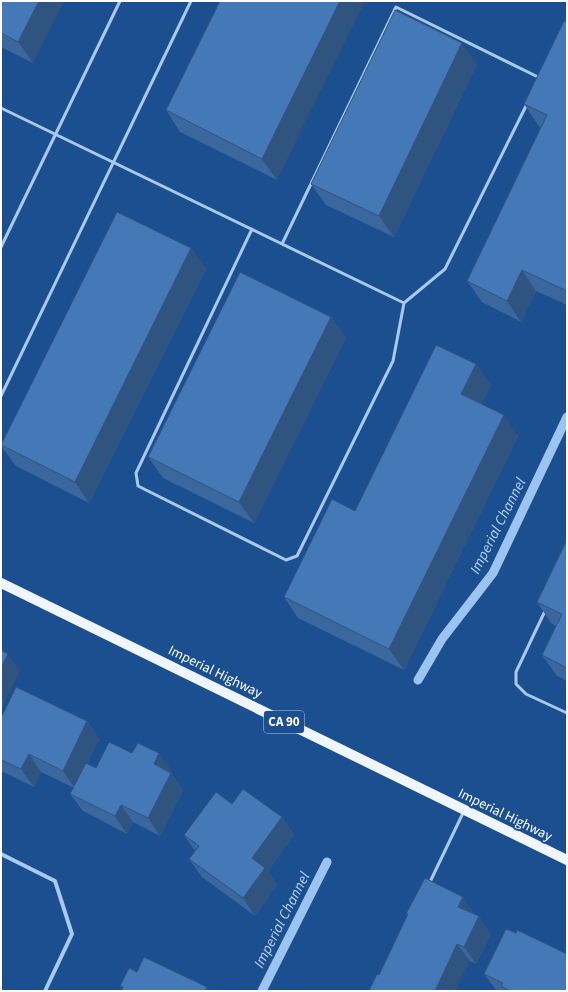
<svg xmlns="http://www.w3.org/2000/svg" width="568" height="992" font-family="'Source Sans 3',sans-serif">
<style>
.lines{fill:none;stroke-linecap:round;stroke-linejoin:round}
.stream{stroke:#9cc4f0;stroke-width:9}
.service{stroke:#a9c9ee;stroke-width:3}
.minor{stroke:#a9c9ee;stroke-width:4}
.primary{stroke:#f0f6ff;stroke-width:10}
.wall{fill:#3a679d}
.shaded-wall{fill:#305480}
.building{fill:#4478b7;stroke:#305480}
.labels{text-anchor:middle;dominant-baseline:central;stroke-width:4;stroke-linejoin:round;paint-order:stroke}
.shield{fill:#1b4f8f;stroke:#bbcadd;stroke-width:1}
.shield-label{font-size:13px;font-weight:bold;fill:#fff}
.street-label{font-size:14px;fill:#fff;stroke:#1b4f8f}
.water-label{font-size:15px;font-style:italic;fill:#b5d3f5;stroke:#1b4f8f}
</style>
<rect width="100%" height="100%" fill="#1b4f8f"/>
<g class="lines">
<path class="stream" d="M 418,680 L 442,639 L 493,573 L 567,417
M 262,991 L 327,862"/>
<path class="service" d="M 1,108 L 404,303
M 252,229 L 136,473 L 138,486 L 286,560 L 297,556 L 393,361 L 404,303 L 445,269 L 527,104
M 282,244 L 396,7 L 540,78
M 1,247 L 120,1
M 1,396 L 191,1
M 545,611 L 516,672 L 516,684 L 526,694 L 567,713
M 429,884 L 464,811"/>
<path class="minor" d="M 1,854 L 55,881 L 72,934 L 45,991"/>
<path class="primary" d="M 1,583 L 567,860"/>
</g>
<path class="wall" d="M 1,1 L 33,63 L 1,47 Z
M 220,1 L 277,180 L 180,132 L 166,110 Z
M 567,22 L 567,305 L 536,291 L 521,322 L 482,302 L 467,281 L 541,127 L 538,125 L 524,104 Z
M 477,64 L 394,237 L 326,205 L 311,184 Z
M 191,248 L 206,269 L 89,503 L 16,466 L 1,446 Z
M 331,317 L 346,338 L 254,523 L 163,478 L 148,457 Z
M 476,364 L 491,385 L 481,404 L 518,436 L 404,670 L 298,618 L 284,597 Z
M 567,540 L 567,681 L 557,676 L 542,655 L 556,626 L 551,623 L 537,602 Z
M 1,718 L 87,721 L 99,739 L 87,764 L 96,768 L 132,753 L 172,771 L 171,773 L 183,790 L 160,836 L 133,822 L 127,834 L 83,811 L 70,794 L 74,788 L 41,772 L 34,787 L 1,771 Z
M 232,804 L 282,817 L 294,835 L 268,871 L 277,885 L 255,916 L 202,877 L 189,859 L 195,851 L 184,835 Z
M 406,914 L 475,915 L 491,934 L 476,964 L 470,961 L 379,975 L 407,916 Z
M 516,933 L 567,991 L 497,991 L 484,974 Z"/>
<path class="shaded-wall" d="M 39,1 L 64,1 L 33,63 L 18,42 Z
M 340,1 L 365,1 L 277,180 L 262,159 Z
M 462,43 L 477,64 L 394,237 L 379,216 Z
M 191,248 L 206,269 L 89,503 L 75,482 Z
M 522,270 L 536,291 L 521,322 L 507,301 Z
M 331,317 L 346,338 L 254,523 L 239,502 Z
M 476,364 L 491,385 L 476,415 L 461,394 Z
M 504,415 L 518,436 L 404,670 L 389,649 Z
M 8,654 L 20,671 L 1,710 L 1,668 Z
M 87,721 L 99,739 L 75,788 L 63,771 Z
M 159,753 L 172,771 L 171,773 L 183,790 L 160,836 L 148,818 L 154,764 Z
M 29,754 L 41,772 L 34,787 L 21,769 Z
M 121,805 L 133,822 L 127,834 L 115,816 Z
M 282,817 L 294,835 L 268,871 L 277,885 L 255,916 L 243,898 L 252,858 Z
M 463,897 L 475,914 L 458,907 Z
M 479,916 L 491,934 L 476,964 L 464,947 Z
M 457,944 L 470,961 L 455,991 L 435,991 Z
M 207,987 L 210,991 L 205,991 Z"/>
<path class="building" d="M 1,1 L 39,1 L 18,42 L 1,33 Z
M 220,1 L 340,1 L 262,159 L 166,110 Z
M 395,10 L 462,43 L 379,216 L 311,184 Z
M 564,21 L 567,22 L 567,291 L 522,270 L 507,301 L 467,281 L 547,115 L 524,104 Z
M 117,212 L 191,248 L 75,482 L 1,445 Z
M 240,272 L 331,317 L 239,502 L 148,457 Z
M 436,345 L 476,364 L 461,394 L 504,415 L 389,649 L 284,597 L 332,499 L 355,511 Z
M 567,540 L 567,668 L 542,655 L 562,614 L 537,602 Z
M 1,650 L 8,654 L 1,668 Z
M 16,687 L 87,721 L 63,771 L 29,754 L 21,769 L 1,760 L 1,718 Z
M 109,742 L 132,753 L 138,743 L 159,753 L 154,764 L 171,773 L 148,818 L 121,805 L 115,816 L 70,794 L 86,763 L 96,768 Z
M 243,789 L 282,817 L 252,858 L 265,868 L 243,898 L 189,859 L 199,846 L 184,835 L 216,792 L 232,804 Z
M 425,878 L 463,897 L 458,907 L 479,916 L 464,947 L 457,944 L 435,991 L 369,991 L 377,974 L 379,975 L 408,914 L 406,914 Z
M 506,929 L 516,933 L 517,930 L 567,954 L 567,991 L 511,991 L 501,986 L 503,983 L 484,974 Z
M 144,957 L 207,987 L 205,991 L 121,991 L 123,987 L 120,986 L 129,968 L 137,972 Z"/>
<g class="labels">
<rect class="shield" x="264" y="711" width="40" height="22" rx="3"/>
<g class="shield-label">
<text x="284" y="722">CA 90</text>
</g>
<g class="street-label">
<text transform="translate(215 672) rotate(26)">Imperial Highway</text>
<text transform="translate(505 815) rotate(26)">Imperial Highway</text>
</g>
<g class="water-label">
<text transform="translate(498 526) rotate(-63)">Imperial Channel</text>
<text transform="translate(282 920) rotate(-63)">Imperial Channel</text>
</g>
</g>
<rect width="568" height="992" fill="none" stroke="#ffffff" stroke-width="4"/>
</svg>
